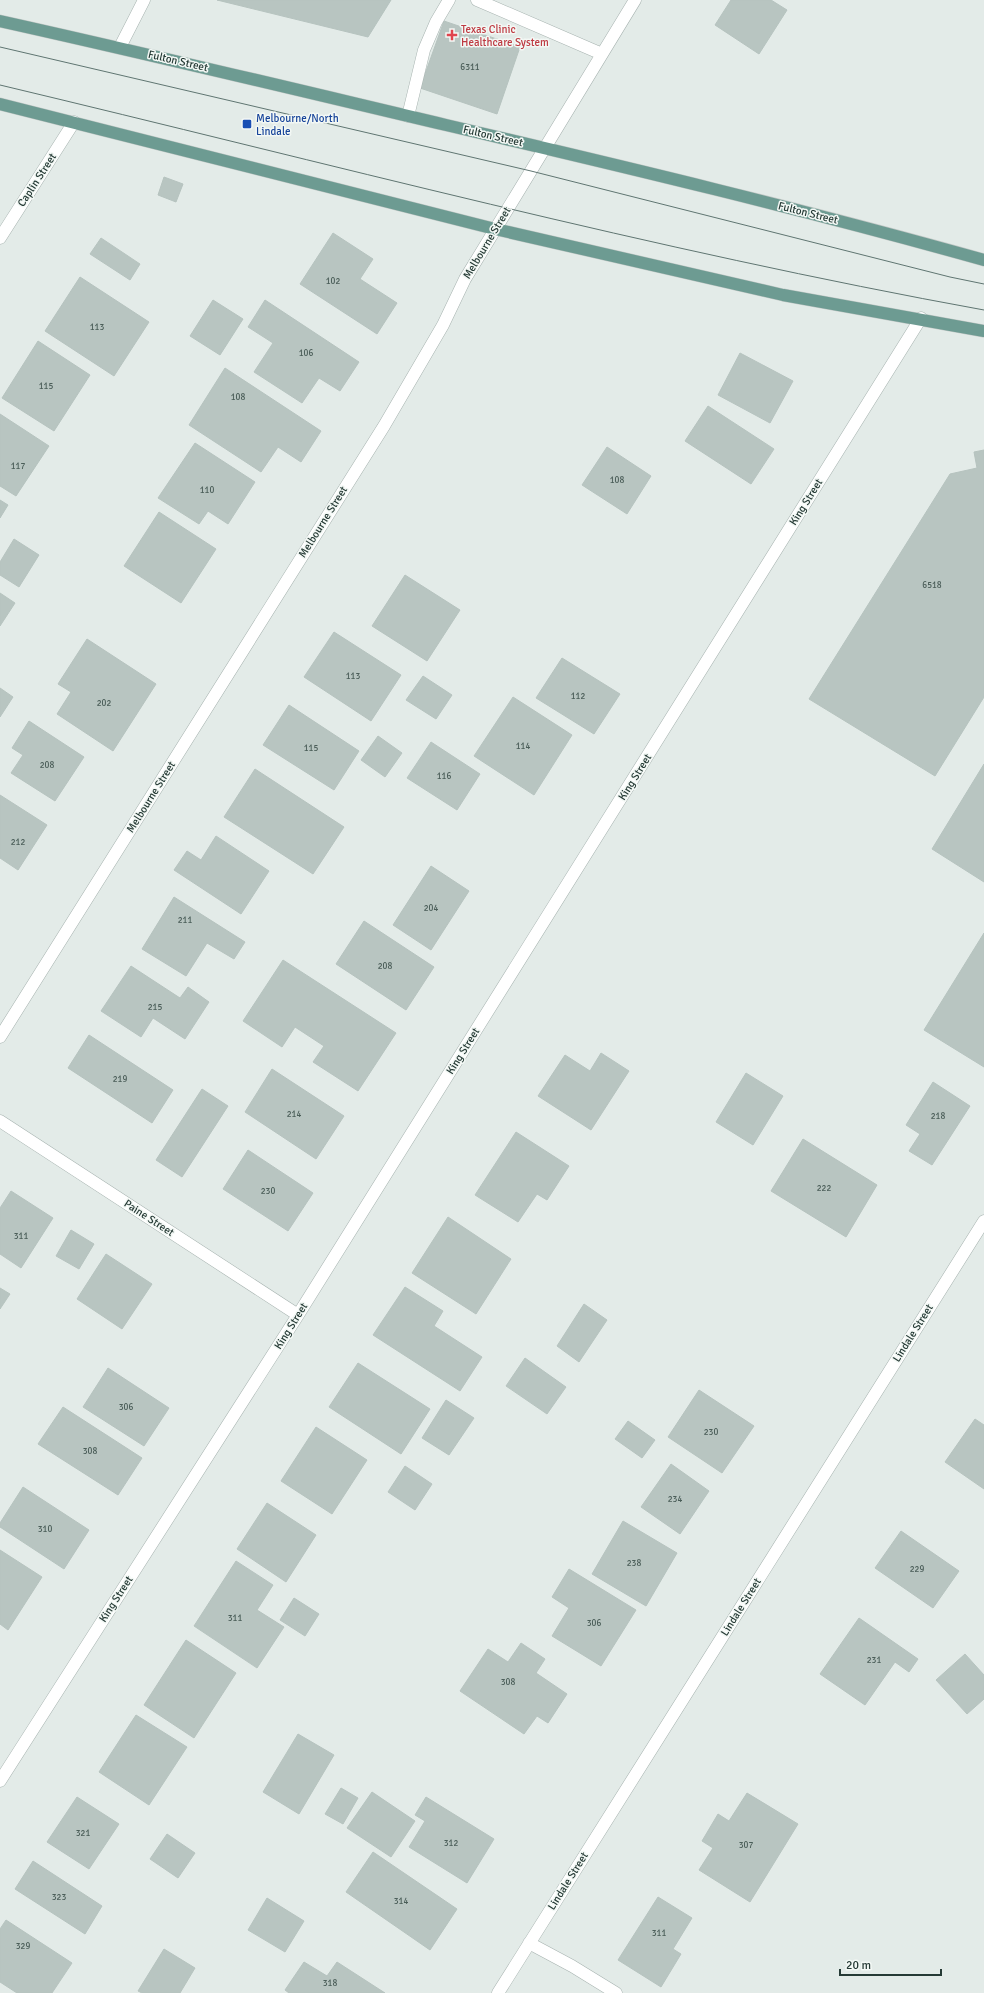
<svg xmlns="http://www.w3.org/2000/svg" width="984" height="1993" font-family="Signika,sans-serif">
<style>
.building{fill:#b8c5c1;stroke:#b6c3bf}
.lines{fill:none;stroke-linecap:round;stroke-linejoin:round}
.minor-casing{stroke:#a6b2af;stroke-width:13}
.major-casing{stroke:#c2c8c6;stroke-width:13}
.minor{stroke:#fff;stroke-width:12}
.major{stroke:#6d9b92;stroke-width:12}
.tram{stroke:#5f7571;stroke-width:1}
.health-dot{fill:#e0444e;stroke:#f3f8f5;stroke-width:1.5}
.transit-dot{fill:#1a4fb4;stroke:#f3f8f5;stroke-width:1.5}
.labels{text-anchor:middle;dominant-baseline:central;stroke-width:3;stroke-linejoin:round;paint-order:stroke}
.number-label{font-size:9px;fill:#4a5d58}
.health-label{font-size:11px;fill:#be3a42;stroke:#f3f8f5;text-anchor:start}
.street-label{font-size:11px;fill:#253a35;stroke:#f3f8f5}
.transit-label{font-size:11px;fill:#164399;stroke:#f3f8f5;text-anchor:start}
</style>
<rect width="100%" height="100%" fill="#e3ebe8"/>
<path class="building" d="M 217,0 L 391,0 L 368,37 Z
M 731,0 L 771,0 L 787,10 L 759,54 L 715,25 Z
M 444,21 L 520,47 L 497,114 L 420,88 Z
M 164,177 L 183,184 L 176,202 L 158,195 Z
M 333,233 L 373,259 L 360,279 L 397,303 L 377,334 L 300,284 Z
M 101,238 L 140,264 L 130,280 L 90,254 Z
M 80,277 L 149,322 L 114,376 L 45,331 Z
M 213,300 L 243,319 L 220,355 L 190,336 Z
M 265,300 L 359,362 L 340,391 L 319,378 L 302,403 L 254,372 L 273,343 L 248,327 Z
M 38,341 L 90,375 L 54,431 L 2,398 Z
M 740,353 L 793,381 L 770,423 L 718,395 Z
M 225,368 L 321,431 L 301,462 L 278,447 L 261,472 L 189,425 Z
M 708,406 L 774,449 L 751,484 L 685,441 Z
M 0,414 L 49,446 L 16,496 L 0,486 Z
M 195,443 L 255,482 L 228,524 L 208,511 L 199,524 L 158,498 Z
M 607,447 L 651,476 L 627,514 L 582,485 Z
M 984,450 L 984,697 L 935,776 L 809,699 L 950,474 L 977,468 L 974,452 Z
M 0,500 L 8,505 L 0,518 Z
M 159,512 L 216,549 L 181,603 L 124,566 Z
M 14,539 L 39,555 L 19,587 L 0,575 L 0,562 Z
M 405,575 L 460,610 L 427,661 L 372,626 Z
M 0,593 L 15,603 L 0,626 Z
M 334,632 L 401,675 L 371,721 L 304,677 Z
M 87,639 L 156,684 L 113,751 L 57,714 L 71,692 L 58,684 Z
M 562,658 L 620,694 L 594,734 L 536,698 Z
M 423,676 L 452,695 L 436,719 L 406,700 Z
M 0,688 L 13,697 L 0,717 Z
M 513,697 L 572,735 L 534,795 L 474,756 Z
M 289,705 L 359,751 L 334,790 L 263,745 Z
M 29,721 L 84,757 L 55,801 L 11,773 L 23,755 L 12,748 Z
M 378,736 L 402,753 L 385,777 L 361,760 Z
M 431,742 L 480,774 L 457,810 L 407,778 Z
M 984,764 L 984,882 L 932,849 Z
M 255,769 L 344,827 L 313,874 L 224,817 Z
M 0,795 L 47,825 L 18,870 L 0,858 Z
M 216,836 L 269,871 L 241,914 L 174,870 L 187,851 L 201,860 Z
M 431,866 L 469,891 L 431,950 L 393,925 Z
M 174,897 L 245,942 L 234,959 L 207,943 L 186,976 L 142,949 Z
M 364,921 L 434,967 L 406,1010 L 336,964 Z
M 984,933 L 984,1067 L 924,1030 Z
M 283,960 L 396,1033 L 358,1091 L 313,1062 L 324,1046 L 295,1027 L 282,1047 L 243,1021 Z
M 131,966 L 180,998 L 188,987 L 209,1002 L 185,1039 L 153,1018 L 141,1037 L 101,1011 Z
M 89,1035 L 173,1090 L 152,1123 L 68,1068 Z
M 601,1053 L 629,1071 L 591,1130 L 538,1096 L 565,1055 L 590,1071 Z
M 272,1069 L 344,1116 L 316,1159 L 245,1112 Z
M 746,1073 L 783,1096 L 753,1145 L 716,1122 Z
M 933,1082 L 970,1106 L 932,1165 L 909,1151 L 920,1134 L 906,1125 Z
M 202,1089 L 228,1106 L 182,1177 L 156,1160 Z
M 516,1132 L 569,1166 L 547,1200 L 537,1194 L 518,1222 L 475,1195 Z
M 803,1139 L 877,1185 L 846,1237 L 771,1191 Z
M 248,1150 L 313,1193 L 288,1231 L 223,1189 Z
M 11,1191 L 53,1218 L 21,1268 L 0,1254 L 0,1208 Z
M 448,1217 L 511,1259 L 476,1314 L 412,1273 Z
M 71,1230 L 94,1244 L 79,1269 L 56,1256 Z
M 106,1254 L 152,1284 L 122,1329 L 77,1299 Z
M 405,1287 L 443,1311 L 434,1326 L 482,1357 L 460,1391 L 373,1335 Z
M 0,1288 L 10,1294 L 0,1309 Z
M 584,1304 L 607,1320 L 579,1362 L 557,1346 Z
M 525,1358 L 566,1387 L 547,1414 L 506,1386 Z
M 358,1363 L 430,1409 L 401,1454 L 329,1407 Z
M 108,1368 L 169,1408 L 144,1446 L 83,1407 Z
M 699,1390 L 754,1426 L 722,1473 L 668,1437 Z
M 446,1400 L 474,1418 L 449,1455 L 422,1438 Z
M 63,1407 L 142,1458 L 118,1495 L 38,1444 Z
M 975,1419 L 984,1425 L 984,1489 L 945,1462 Z
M 628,1421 L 655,1440 L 642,1458 L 615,1439 Z
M 316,1427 L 367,1460 L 332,1514 L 281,1481 Z
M 671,1464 L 709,1491 L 680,1534 L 641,1507 Z
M 405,1466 L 432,1484 L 415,1510 L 388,1492 Z
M 23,1487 L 89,1530 L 64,1569 L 0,1527 L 0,1523 Z
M 267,1503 L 316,1535 L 286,1582 L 237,1549 Z
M 623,1521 L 677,1553 L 646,1606 L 592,1574 Z
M 901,1531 L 959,1571 L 933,1608 L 875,1568 Z
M 0,1550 L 42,1577 L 8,1630 L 0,1624 Z
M 236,1561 L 273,1585 L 257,1610 L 284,1627 L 257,1668 L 194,1626 Z
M 569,1569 L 636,1610 L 601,1666 L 552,1636 L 569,1608 L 552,1597 Z
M 294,1598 L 319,1614 L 305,1636 L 280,1620 Z
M 859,1618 L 918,1659 L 909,1672 L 895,1662 L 865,1705 L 820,1674 Z
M 186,1640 L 236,1673 L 194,1738 L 144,1705 Z
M 521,1643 L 545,1659 L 536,1673 L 567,1694 L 548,1723 L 537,1716 L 524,1734 L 460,1691 L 488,1649 L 508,1662 Z
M 965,1654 L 984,1675 L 984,1699 L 967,1714 L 936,1680 Z
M 136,1715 L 187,1747 L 149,1805 L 99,1772 Z
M 298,1734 L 334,1755 L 299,1814 L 263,1792 Z
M 341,1788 L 358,1798 L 343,1824 L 325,1814 Z
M 372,1792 L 415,1821 L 391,1857 L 347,1828 Z
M 747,1793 L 798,1824 L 750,1902 L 699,1870 L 713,1848 L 702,1841 L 718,1814 L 729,1821 Z
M 77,1797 L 119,1824 L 89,1869 L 47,1842 Z
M 426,1797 L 494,1839 L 467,1883 L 409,1847 L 425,1821 L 415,1815 Z
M 167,1834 L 195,1853 L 178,1878 L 150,1859 Z
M 373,1852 L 457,1909 L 430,1950 L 346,1892 Z
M 33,1861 L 102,1906 L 85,1934 L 15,1889 Z
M 658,1897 L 692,1918 L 673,1949 L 681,1954 L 661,1987 L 618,1960 Z
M 267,1898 L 304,1921 L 285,1952 L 248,1930 Z
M 6,1920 L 72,1963 L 52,1993 L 17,1993 L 0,1982 L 0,1929 Z
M 164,1949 L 195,1968 L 180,1993 L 142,1993 L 138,1991 Z
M 304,1962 L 327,1976 L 337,1962 L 385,1993 L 289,1993 L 285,1990 Z"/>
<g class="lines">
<g class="minor-casing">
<path id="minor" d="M 477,0 L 602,54
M 120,47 L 144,0
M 408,116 L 424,50 L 436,22 L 449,0
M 0,238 L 74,122
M 0,1037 L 384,426 L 443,325 L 465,279 L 635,0
M 0,1121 L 298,1315
M 0,1781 L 298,1315 L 921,318
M 529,1943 L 572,1966 L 616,1993
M 498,1993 L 984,1221"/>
</g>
<g class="major-casing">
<path id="major" d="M 0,21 C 149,54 298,90 446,125 C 626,167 806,210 984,260
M 0,104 L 495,229 L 783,295 L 984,331"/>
</g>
<use href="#minor" class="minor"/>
<use href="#major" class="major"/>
<path class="tram" d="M 0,47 L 531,171 L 950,277 L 984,284
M 0,85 C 327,163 653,250 984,310"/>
</g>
<path class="health-dot" d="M450 29h4v4h4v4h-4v4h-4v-4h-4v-4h4z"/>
<rect class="transit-dot" x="242" y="119" width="10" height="10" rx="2"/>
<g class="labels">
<g class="number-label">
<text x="470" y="67">6311</text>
<text x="333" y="281">102</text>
<text x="97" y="327">113</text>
<text x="306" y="353">106</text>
<text x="46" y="386">115</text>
<text x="238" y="397">108</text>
<text x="18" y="466">117</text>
<text x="617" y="480">108</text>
<text x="207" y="490">110</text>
<text x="932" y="585">6518</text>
<text x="353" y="676">113</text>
<text x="578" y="696">112</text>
<text x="104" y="703">202</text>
<text x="523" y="746">114</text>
<text x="311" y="748">115</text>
<text x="47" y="765">208</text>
<text x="444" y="776">116</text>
<text x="18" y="842">212</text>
<text x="431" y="908">204</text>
<text x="185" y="920">211</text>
<text x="385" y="966">208</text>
<text x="155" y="1007">215</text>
<text x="120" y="1079">219</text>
<text x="294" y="1114">214</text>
<text x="938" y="1116">218</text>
<text x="824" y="1188">222</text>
<text x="268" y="1191">230</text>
<text x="21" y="1236">311</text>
<text x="126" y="1407">306</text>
<text x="711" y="1432">230</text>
<text x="90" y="1451">308</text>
<text x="675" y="1499">234</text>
<text x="45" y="1529">310</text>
<text x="634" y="1563">238</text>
<text x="917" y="1569">229</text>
<text x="235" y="1618">311</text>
<text x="594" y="1623">306</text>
<text x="874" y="1660">231</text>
<text x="508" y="1682">308</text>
<text x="83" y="1833">321</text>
<text x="451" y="1843">312</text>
<text x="746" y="1845">307</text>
<text x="59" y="1897">323</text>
<text x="401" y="1901">314</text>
<text x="659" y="1933">311</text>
<text x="23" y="1946">329</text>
<text x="330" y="1983">318</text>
</g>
<g class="health-label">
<text x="461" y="29">Texas Clinic<tspan x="461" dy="13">Healthcare System</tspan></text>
</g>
<g class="street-label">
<text transform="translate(178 61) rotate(13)">Fulton Street</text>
<text transform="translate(493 136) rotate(13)">Fulton Street</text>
<text transform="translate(37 180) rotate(-57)">Caplin Street</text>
<text transform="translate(808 213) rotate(14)">Fulton Street</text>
<text transform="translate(487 243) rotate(-59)">Melbourne Street</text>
<text transform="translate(806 502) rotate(-58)">King Street</text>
<text transform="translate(323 522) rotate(-58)">Melbourne Street</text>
<text transform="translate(635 777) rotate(-58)">King Street</text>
<text transform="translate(151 797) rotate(-58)">Melbourne Street</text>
<text transform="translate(463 1051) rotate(-58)">King Street</text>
<text transform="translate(149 1218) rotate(33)">Paine Street</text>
<text transform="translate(291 1326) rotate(-58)">King Street</text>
<text transform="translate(913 1333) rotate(-58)">Lindale Street</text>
<text transform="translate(116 1599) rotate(-57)">King Street</text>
<text transform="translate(741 1607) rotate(-58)">Lindale Street</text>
<text transform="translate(568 1881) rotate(-58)">Lindale Street</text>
</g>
<g class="transit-label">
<text x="256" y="118">Melbourne/North<tspan x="256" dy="13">Lindale</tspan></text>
</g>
</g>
<path d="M840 1969v6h101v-6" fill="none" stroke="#253a35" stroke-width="2"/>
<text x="846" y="1969" font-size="12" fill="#253a35" stroke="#f3f8f5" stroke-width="3" paint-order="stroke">20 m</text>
</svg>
